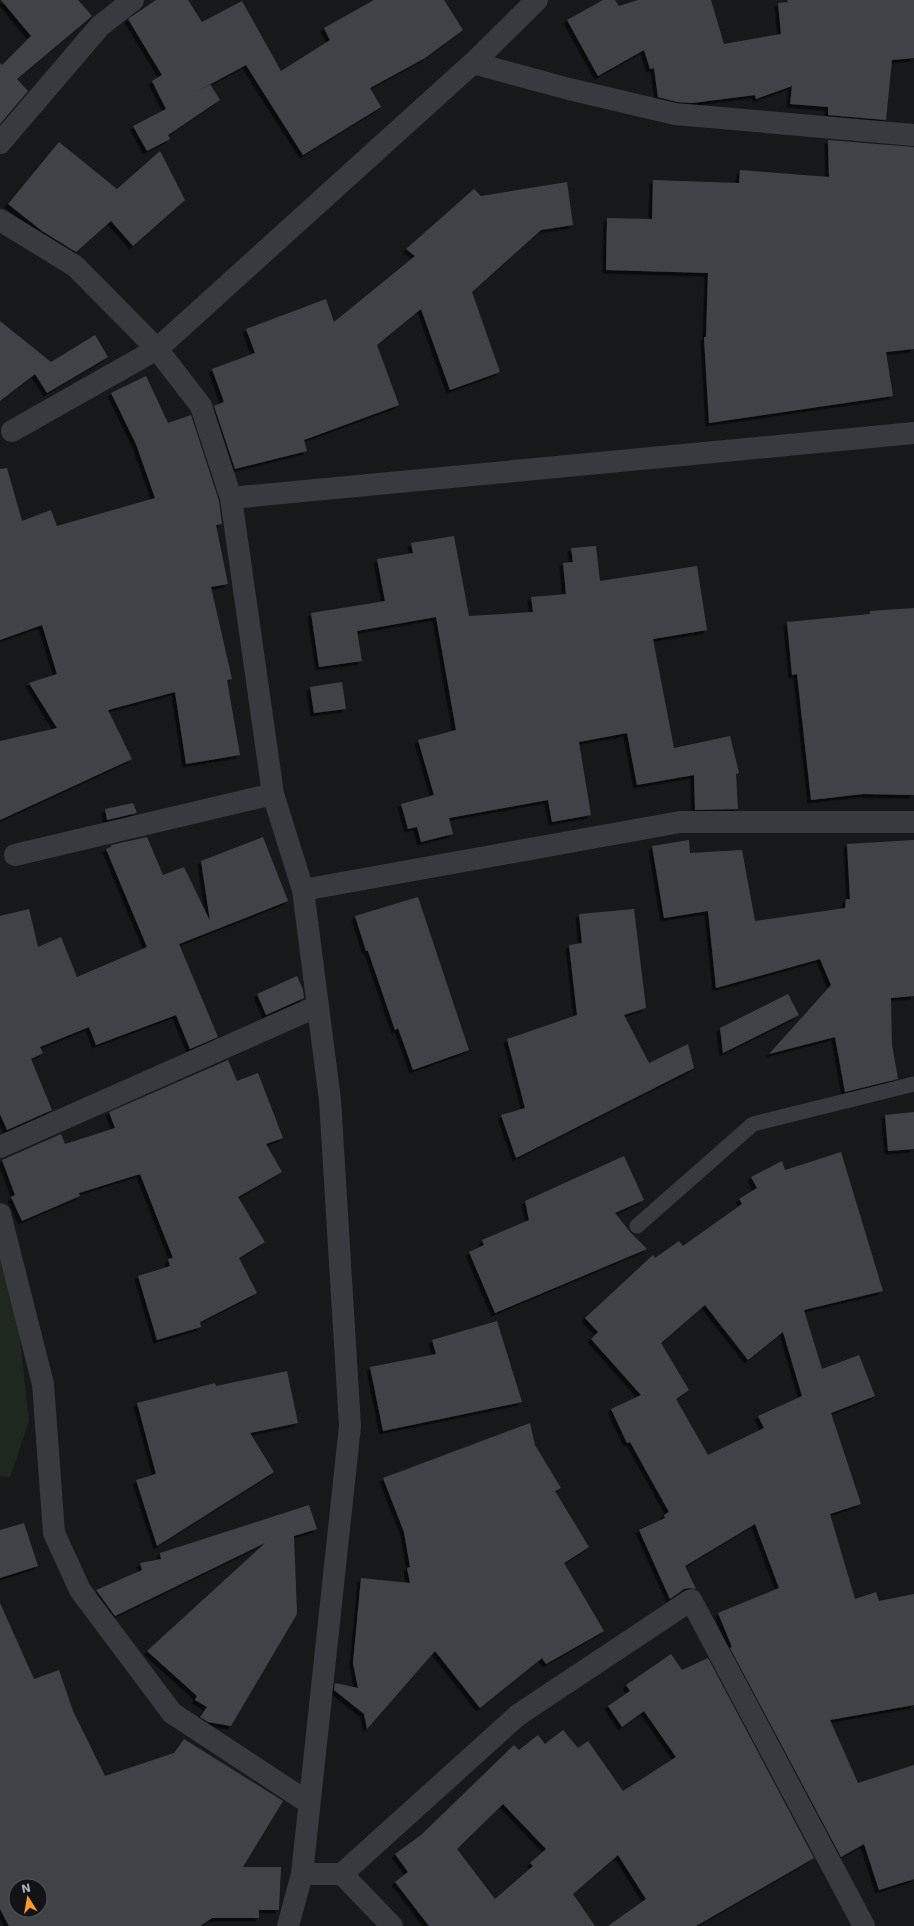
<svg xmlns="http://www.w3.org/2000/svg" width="914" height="1926" font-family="'DejaVu Sans',sans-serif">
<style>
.green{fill:#1f281f}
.building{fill:#414347;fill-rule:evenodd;filter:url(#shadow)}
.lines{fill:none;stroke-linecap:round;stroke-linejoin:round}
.lane{stroke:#383a3f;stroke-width:15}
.street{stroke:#383a3f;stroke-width:22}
</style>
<defs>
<filter id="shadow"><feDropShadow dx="-3.5" dy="3.5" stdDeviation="0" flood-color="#0009"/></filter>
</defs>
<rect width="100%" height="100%" fill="#17181a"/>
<path class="green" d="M 0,1247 L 17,1313 L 29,1421 L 10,1477 L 0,1476 Z"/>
<path class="building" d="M 1,0 L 78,0 L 92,16 L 17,79 L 28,91 L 0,124 L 0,63 L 2,65 L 31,36 Z
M 156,0 L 188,0 L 202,22 L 242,1 L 281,71 L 330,40 L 324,28 L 374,0 L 444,0 L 463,30 L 425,58 L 370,88 L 381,107 L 303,155 L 246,65 L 194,93 L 210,84 L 220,100 L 168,135 L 170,139 L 147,151 L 133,126 L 166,109 L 152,81 L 162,75 L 128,19 Z
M 603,0 L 615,0 L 619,6 L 638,0 L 711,0 L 724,44 L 781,34 L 778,3 L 788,2 L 787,0 L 914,0 L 914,58 L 892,60 L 886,120 L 828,115 L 828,107 L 790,104 L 792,86 L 756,99 L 755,95 L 692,103 L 677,102 L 658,97 L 654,68 L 650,69 L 644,50 L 598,76 L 567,20 Z
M 828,140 L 914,147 L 914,349 L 886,352 L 893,396 L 709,423 L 704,337 L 706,337 L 708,273 L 606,270 L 607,218 L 652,219 L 653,180 L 739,183 L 740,170 L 829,177 Z
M 59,142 L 117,189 L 160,151 L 185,200 L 133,246 L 111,221 L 76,252 L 42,231 L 8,204 Z
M 567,182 L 573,225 L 541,230 L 472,292 L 500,372 L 450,390 L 421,309 L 377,345 L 399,405 L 304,440 L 307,451 L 235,469 L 214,406 L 224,402 L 212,369 L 255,353 L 246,329 L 326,299 L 334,322 L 415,256 L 406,249 L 474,189 L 481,196 Z
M 0,321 L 51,362 L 95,335 L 108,357 L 47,393 L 35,374 L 0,401 Z
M 146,376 L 168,423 L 191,415 L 219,501 L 222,524 L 216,525 L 228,584 L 211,587 L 232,679 L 227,680 L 240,755 L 186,764 L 175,692 L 108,710 L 132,759 L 0,820 L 0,741 L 57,728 L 29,683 L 57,674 L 42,625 L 0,640 L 0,469 L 7,468 L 22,521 L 51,510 L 57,526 L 155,498 L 136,444 L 111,393 Z
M 454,536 L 469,616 L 533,612 L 531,597 L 566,594 L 563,563 L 573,562 L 571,548 L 596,546 L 600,581 L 697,566 L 707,630 L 653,639 L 674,748 L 730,736 L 739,773 L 736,774 L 738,809 L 695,810 L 694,775 L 637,785 L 627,733 L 579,742 L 591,815 L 552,822 L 548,800 L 449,818 L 453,834 L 421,842 L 417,827 L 408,829 L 401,804 L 434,795 L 418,740 L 456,730 L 436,617 L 357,631 L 362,661 L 319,667 L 311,613 L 385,601 L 377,559 L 413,553 L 411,543 Z
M 914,608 L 914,795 L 863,794 L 811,800 L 797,674 L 792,675 L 787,622 L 870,614 L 870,611 Z
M 342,682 L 346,709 L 314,713 L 310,687 Z
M 133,803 L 137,813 L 107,820 L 105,809 Z
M 147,837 L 163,875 L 184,867 L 210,921 L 201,861 L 263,837 L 288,901 L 179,944 L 218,1037 L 190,1049 L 176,1015 L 96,1045 L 89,1027 L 40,1047 L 43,1053 L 31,1059 L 52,1110 L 7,1130 L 0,1114 L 0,916 L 29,909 L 38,947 L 61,937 L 77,977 L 147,947 L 106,849 L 111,847 L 111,845 Z
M 689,840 L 690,853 L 742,850 L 755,921 L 845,908 L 846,899 L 850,899 L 847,844 L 914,840 L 914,996 L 891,998 L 892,1045 L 898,1079 L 845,1092 L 835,1037 L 769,1054 L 831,985 L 820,959 L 716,988 L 708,911 L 664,918 L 652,846 Z
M 418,897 L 469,1050 L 413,1070 L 398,1028 L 395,1030 L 368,951 L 366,951 L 355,916 Z
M 634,909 L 646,1008 L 624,1015 L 649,1063 L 688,1044 L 694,1068 L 516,1158 L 501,1115 L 525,1108 L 507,1039 L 577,1015 L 569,945 L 582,943 L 579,914 Z
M 297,976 L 303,990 L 304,998 L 266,1015 L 257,994 Z
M 788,994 L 799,1015 L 723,1053 L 720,1028 Z
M 228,1060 L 237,1081 L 258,1073 L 283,1138 L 266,1144 L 282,1172 L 238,1197 L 265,1242 L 239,1258 L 257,1293 L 200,1322 L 201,1327 L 157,1340 L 138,1276 L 170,1266 L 168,1259 L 173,1258 L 140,1174 L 79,1193 L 80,1196 L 22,1221 L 11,1197 L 15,1195 L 2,1160 L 61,1134 L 65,1144 L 115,1128 L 109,1112 Z
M 914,1112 L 914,1149 L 888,1151 L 885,1115 Z
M 841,1152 L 883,1291 L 804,1310 L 822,1369 L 859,1355 L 875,1396 L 831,1413 L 861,1504 L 830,1514 L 855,1599 L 876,1592 L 879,1601 L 914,1594 L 914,1705 L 830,1720 L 858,1783 L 914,1765 L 914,1879 L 879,1890 L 864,1844 L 841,1857 L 730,1648 L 732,1647 L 718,1613 L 779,1588 L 755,1524 L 685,1566 L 696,1589 L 690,1588 L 684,1589 L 670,1599 L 639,1530 L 665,1518 L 664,1515 L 669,1512 L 630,1442 L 627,1443 L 611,1409 L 641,1395 L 591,1339 L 598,1332 L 585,1318 L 653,1255 L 655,1258 L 679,1241 L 683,1246 L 742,1204 L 739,1199 L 757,1188 L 751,1177 L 782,1161 L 785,1170 ZM 705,1305 L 748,1360 L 783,1332 L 802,1396 L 758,1416 L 764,1428 L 708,1455 L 676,1399 L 689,1390 L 661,1343 Z
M 624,1156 L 644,1200 L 615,1213 L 630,1232 L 647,1249 L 495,1313 L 469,1252 L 484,1245 L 482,1240 L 529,1220 L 525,1201 Z
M 497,1321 L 522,1402 L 383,1431 L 370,1367 L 436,1354 L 432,1340 Z
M 287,1371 L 298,1423 L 250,1433 L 274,1472 L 157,1546 L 136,1480 L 156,1474 L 137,1403 L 215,1383 L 216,1386 Z
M 530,1423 L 535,1445 L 561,1488 L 555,1491 L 589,1547 L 564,1563 L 604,1631 L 546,1664 L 542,1658 L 480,1708 L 435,1651 L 367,1729 L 364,1714 L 334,1690 L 335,1683 L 358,1688 L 353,1663 L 361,1578 L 410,1583 L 407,1568 L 410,1567 L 404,1532 L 383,1478 Z
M 309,1505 L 317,1529 L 294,1536 L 297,1614 L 231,1726 L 208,1722 L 200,1717 L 207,1707 L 195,1700 L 197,1696 L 147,1651 L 265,1543 L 115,1616 L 96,1590 L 142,1570 L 140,1563 L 161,1559 L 160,1553 Z
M 24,1523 L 38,1566 L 0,1578 L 0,1530 Z
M 0,1603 L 34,1679 L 59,1670 L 73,1711 L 105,1776 L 174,1753 L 184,1739 L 283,1801 L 243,1867 L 281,1867 L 279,1910 L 259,1910 L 259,1918 L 212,1918 L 200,1926 L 9,1926 L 0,1909 ZM 16,1886 L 40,1886 L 40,1910 L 16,1910 Z
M 671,1654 L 682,1670 L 708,1658 L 814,1858 L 696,1926 L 608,1926 L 646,1899 L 618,1855 L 573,1894 L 595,1926 L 429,1926 L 395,1882 L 408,1872 L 395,1854 L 421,1835 L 514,1745 L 519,1750 L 538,1735 L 545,1744 L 563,1730 L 578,1748 L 588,1741 L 623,1791 L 676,1757 L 644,1711 L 622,1727 L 608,1706 L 630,1691 L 626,1685 ZM 503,1804 L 546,1849 L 530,1863 L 533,1866 L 495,1899 L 457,1849 Z"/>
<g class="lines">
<path class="lane" d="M 637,1226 L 753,1124 L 914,1084"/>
<path class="street" d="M 473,63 L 569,89 L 675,114 L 914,135
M 0,143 L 100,26 L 133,0
M 0,220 L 75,266 L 157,349 L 201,406 L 231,498 L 273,794 L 303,890 L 330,1100 L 350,1426 L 302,1874 L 288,1926
M 12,431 L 157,349 L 473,63 L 537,0
M 231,498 L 914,433
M 15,855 L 273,794
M 303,890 L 680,822 L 914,822
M 0,1147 L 318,1006
M 0,1214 L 43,1384 L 54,1533 L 80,1590 L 172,1713 L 309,1803
M 302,1874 L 342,1874 L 518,1715 L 691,1600 L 864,1926
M 342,1874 L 392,1926"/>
</g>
<g transform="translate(28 1898) rotate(349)"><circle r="19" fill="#121315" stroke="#4e5257"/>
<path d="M0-3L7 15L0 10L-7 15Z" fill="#ff982a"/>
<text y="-6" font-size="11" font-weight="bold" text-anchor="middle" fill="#a9b1bb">N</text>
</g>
</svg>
